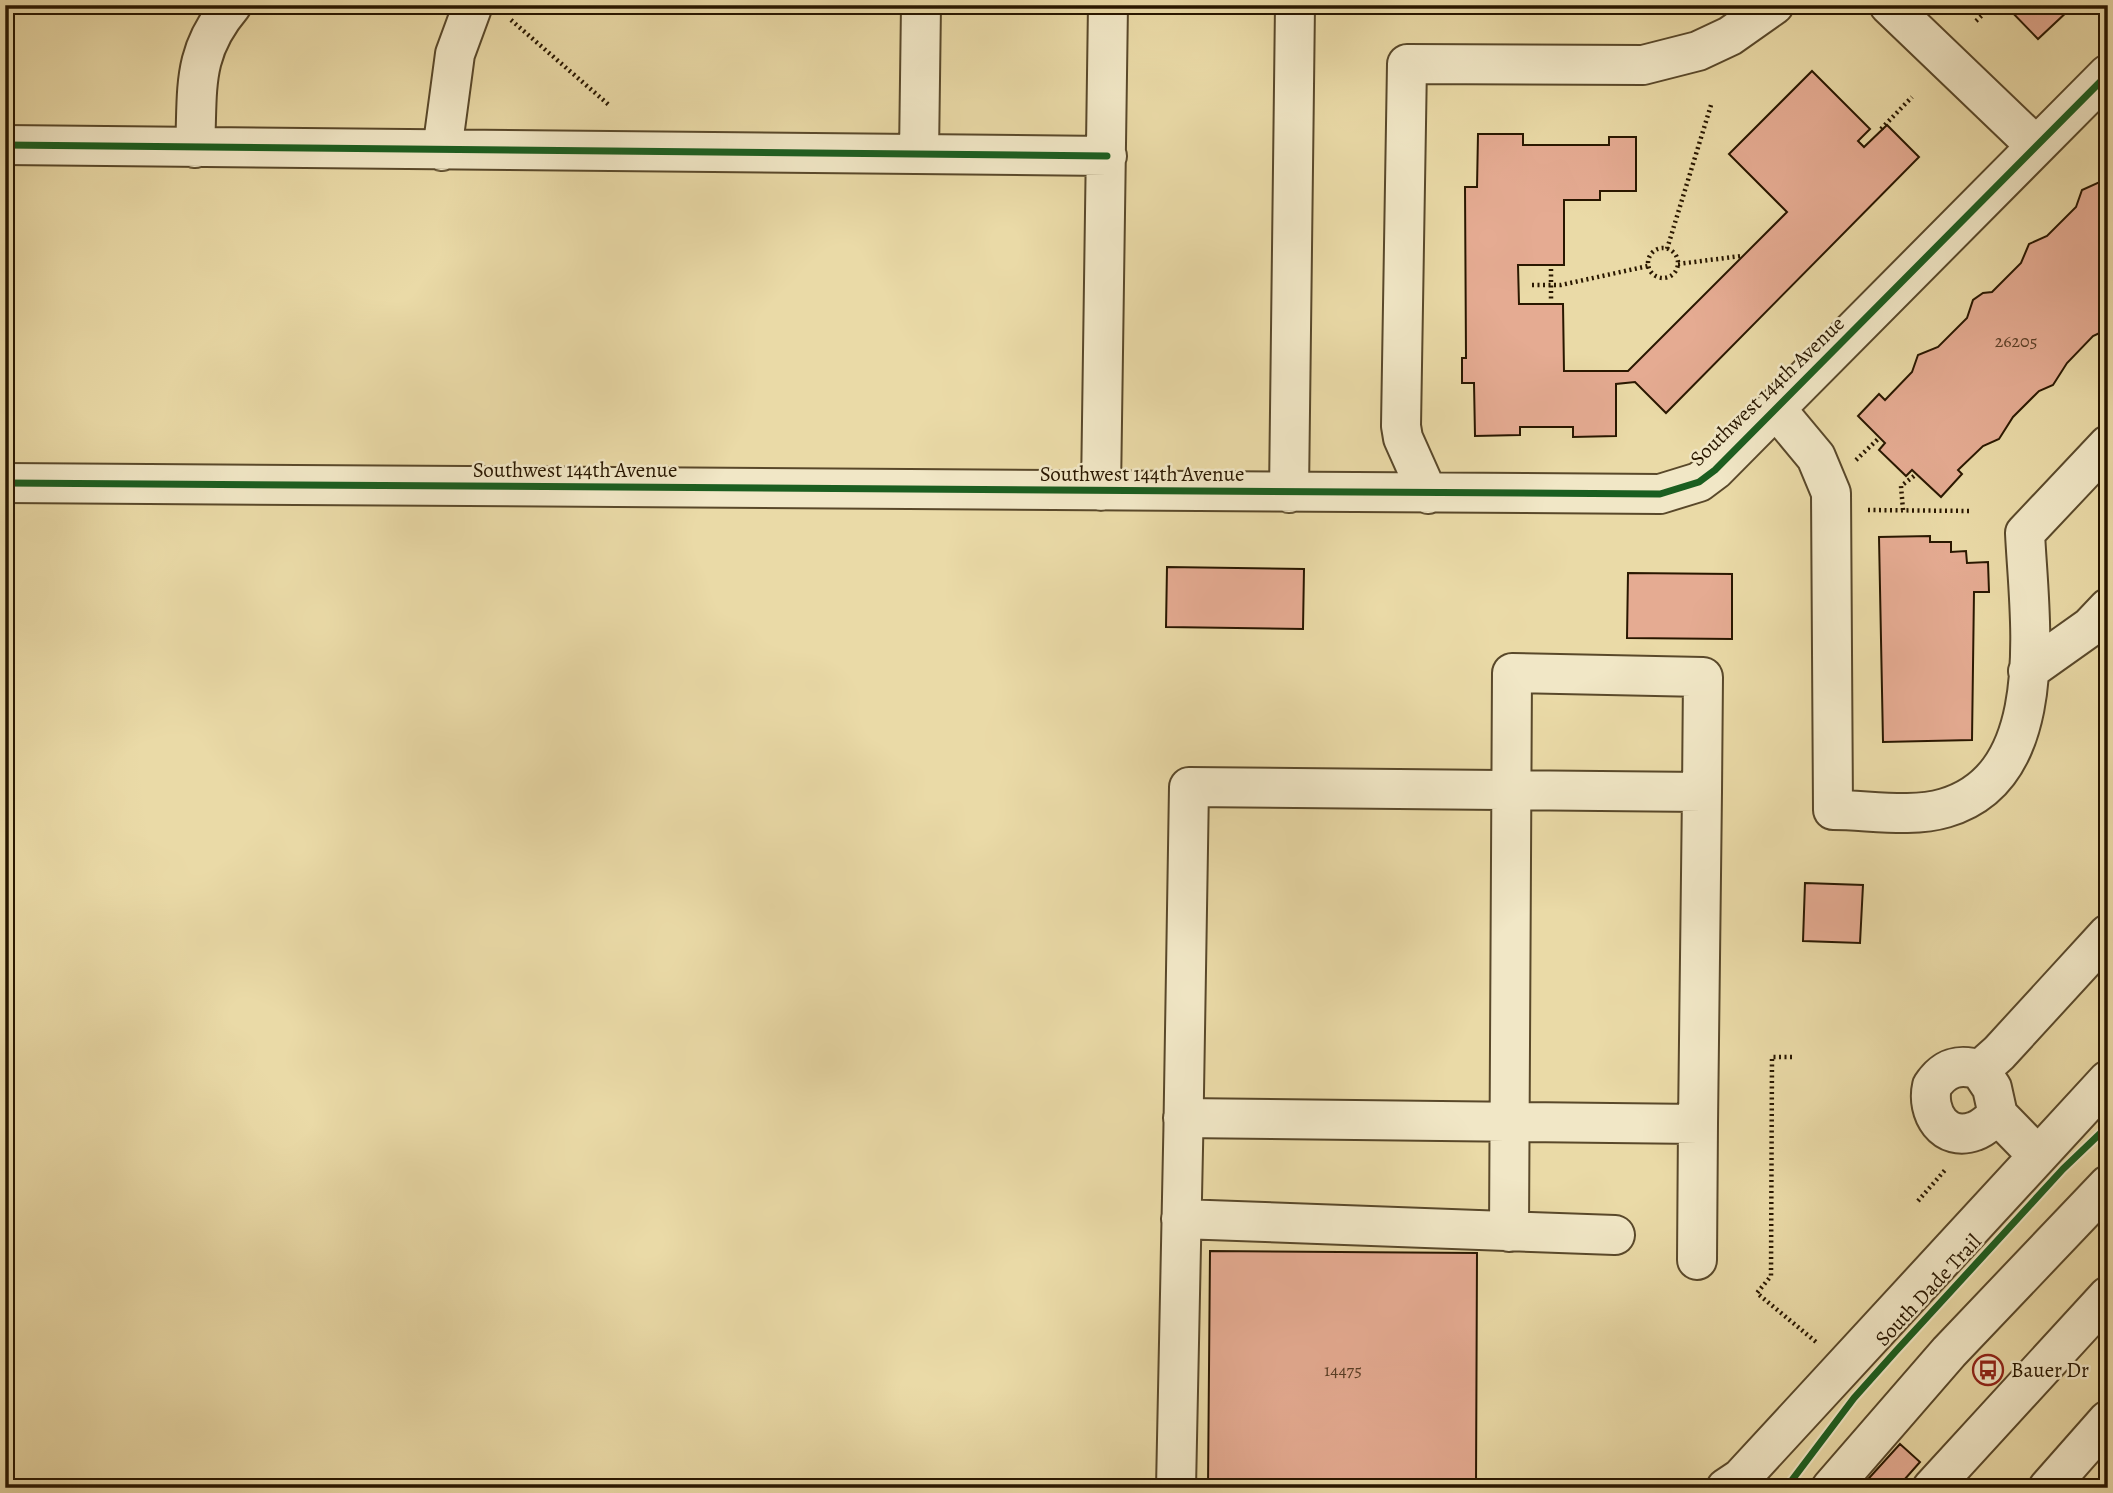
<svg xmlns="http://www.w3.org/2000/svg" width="2113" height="1493" font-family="Alegreya,serif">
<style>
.building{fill:#e5ab92;stroke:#291700;stroke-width:2}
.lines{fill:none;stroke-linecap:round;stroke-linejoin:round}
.minor-casing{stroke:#59482a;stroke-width:42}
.path{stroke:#291700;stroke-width:4.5;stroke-dasharray:2 3.5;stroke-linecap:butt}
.minor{stroke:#f1e7c6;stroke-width:38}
.cycleway-casing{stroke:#f1e7c6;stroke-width:11}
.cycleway{stroke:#1b5e20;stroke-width:7}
.labels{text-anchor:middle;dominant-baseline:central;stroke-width:5;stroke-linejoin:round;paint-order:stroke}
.number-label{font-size:18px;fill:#583c24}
.street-label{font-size:21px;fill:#291700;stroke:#f1e7c6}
.poi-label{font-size:21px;fill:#291700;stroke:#f1e7c6;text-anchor:start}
</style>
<rect width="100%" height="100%" fill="#eadaa7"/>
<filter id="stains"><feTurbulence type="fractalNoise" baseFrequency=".00286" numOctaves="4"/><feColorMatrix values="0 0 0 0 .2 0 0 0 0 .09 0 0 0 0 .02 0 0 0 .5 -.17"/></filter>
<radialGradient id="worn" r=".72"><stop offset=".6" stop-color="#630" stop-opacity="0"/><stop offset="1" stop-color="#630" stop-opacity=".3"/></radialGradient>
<path class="building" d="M 2005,5 L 2069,5 L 2071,8 L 2038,39 Z
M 1812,71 L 1870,129 L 1858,141 L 1864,147 L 1887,125 L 1919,157 L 1666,413 L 1635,382 L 1616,384 L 1616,436 L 1573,437 L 1573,427 L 1520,427 L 1520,435 L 1475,436 L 1474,383 L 1462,383 L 1462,358 L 1466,358 L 1465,187 L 1477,187 L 1478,134 L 1523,134 L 1523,145 L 1609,145 L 1609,137 L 1636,137 L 1636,191 L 1600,191 L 1600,200 L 1564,200 L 1564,265 L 1518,265 L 1519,304 L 1563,304 L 1564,371 L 1628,371 L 1787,212 L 1729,154 Z
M 2108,175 L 2108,329 L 2093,336 L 2067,363 L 2053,385 L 2039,391 L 2013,417 L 1999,439 L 1983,446 L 1958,470 L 1962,474 L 1941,497 L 1912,470 L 1906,476 L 1879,450 L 1885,443 L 1858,416 L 1879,394 L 1885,400 L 1912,372 L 1918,355 L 1938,347 L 1967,318 L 1973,300 L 1983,293 L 1992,292 L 2021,263 L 2029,244 L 2047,236 L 2076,207 L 2082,190 L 2100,182 Z
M 1930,536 L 1930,542 L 1951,542 L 1951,552 L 1966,551 L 1967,563 L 1988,562 L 1989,592 L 1974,592 L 1972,740 L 1883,742 L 1879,537 Z
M 1167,567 L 1304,569 L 1303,629 L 1166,627 Z
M 1628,573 L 1732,574 L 1732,639 L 1627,638 Z
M 1805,883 L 1863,885 L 1860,943 L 1803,941 Z
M 1210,1251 L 1477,1253 L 1476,1488 L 1208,1488 Z
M 1900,1444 L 1920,1462 L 1897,1488 L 1860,1488 Z"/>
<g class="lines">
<g class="minor-casing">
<path id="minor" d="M 1889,5 L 2036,146
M 5,145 L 1107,156
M 195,148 C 198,89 191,53 232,5
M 442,151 L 455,54 L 473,5
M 919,154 L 921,5
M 1776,409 L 1816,457 L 1831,493 L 1833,810 C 1868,810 1912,818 1945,808 C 2054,776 2029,618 2025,533 L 2108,445
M 5,483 L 1660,494 L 1699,482 L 1715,470 L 2108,74
M 1101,491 L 1108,5
M 1289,493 L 1295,5
M 1428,494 L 1403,438 L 1401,426 L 1407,64 L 1643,65 L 1698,51 L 1730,36 L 1774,5
M 2028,671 L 2090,627 L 2108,608
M 1980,1070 L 1999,1053 L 2108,934
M 1998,1115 C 1991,1120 1984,1128 1975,1131 C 1944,1143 1926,1112 1932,1086 C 1944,1068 1959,1063 1980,1070 L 1992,1088 L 1998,1115 L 2038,1156
M 1181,1219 L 1615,1235
M 1509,1232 L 1512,673 L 1703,677 L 1702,792
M 1697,1260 L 1698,1124
M 1176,1488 C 1181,1254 1186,1021 1189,787 L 1702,792 L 1698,1124 L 1183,1118
M 1726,1488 L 1741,1478 L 2108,1080
M 1831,1488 L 1949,1352 L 2108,1185
M 1932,1488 L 2108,1296
M 2048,1488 L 2108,1420"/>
</g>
<path class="path" d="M 51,12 L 57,5
M 511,20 L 609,105
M 1976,21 L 1993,5
M 1881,129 L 1912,97
M1648 263a15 15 0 1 1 30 0a15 15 0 1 1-30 0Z
M 1667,249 L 1711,105
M 1678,264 L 1741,256
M 1551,269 L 1551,299
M 1532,285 L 1561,285 L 1648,266
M 1856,460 L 1878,439
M 1868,510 L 1971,511
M 1903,510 L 1901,486 L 1914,476
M 1792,1057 L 1772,1057 L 1771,1276 L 1757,1293 L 1816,1342
M 1918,1201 L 1945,1170"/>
<use href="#minor" class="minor"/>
<g class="cycleway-casing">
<path id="cycleway" d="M 5,145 L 1107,156
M 5,483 L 1660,494 L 1699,482 L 1715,470 L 2108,74
M 1786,1488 L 1854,1398 L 1896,1351 L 2063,1169 L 2108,1126"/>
</g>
<use href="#cycleway" class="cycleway"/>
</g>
<defs>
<g id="bus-ring" transform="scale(1.575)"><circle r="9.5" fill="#f1e7c6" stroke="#8f2418" stroke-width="1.5"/><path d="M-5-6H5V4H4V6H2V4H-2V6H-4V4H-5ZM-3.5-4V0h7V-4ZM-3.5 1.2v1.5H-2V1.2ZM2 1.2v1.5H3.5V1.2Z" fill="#8f2418"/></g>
</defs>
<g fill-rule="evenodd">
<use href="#bus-ring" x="1988" y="1370"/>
</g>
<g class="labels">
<g class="number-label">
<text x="2016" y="341">26205</text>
<text x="1343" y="1370">14475</text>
</g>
<g class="street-label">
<text transform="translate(1767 391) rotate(-44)">Southwest 144th Avenue</text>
<text x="575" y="470">Southwest 144th Avenue</text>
<text x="1142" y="474">Southwest 144th Avenue</text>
<text transform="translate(1928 1290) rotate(-47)">South Dade Trail</text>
</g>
<g class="poi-label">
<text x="2011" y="1370">Bauer Dr</text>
</g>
</g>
<rect width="2113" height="1493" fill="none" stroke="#eadaa7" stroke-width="28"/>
<rect x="7" y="7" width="2099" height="1479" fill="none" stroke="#291700" stroke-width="3.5"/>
<rect x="14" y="14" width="2085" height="1465" fill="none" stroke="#291700" stroke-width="2"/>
<rect width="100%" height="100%" filter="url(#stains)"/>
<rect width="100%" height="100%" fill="url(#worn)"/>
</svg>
